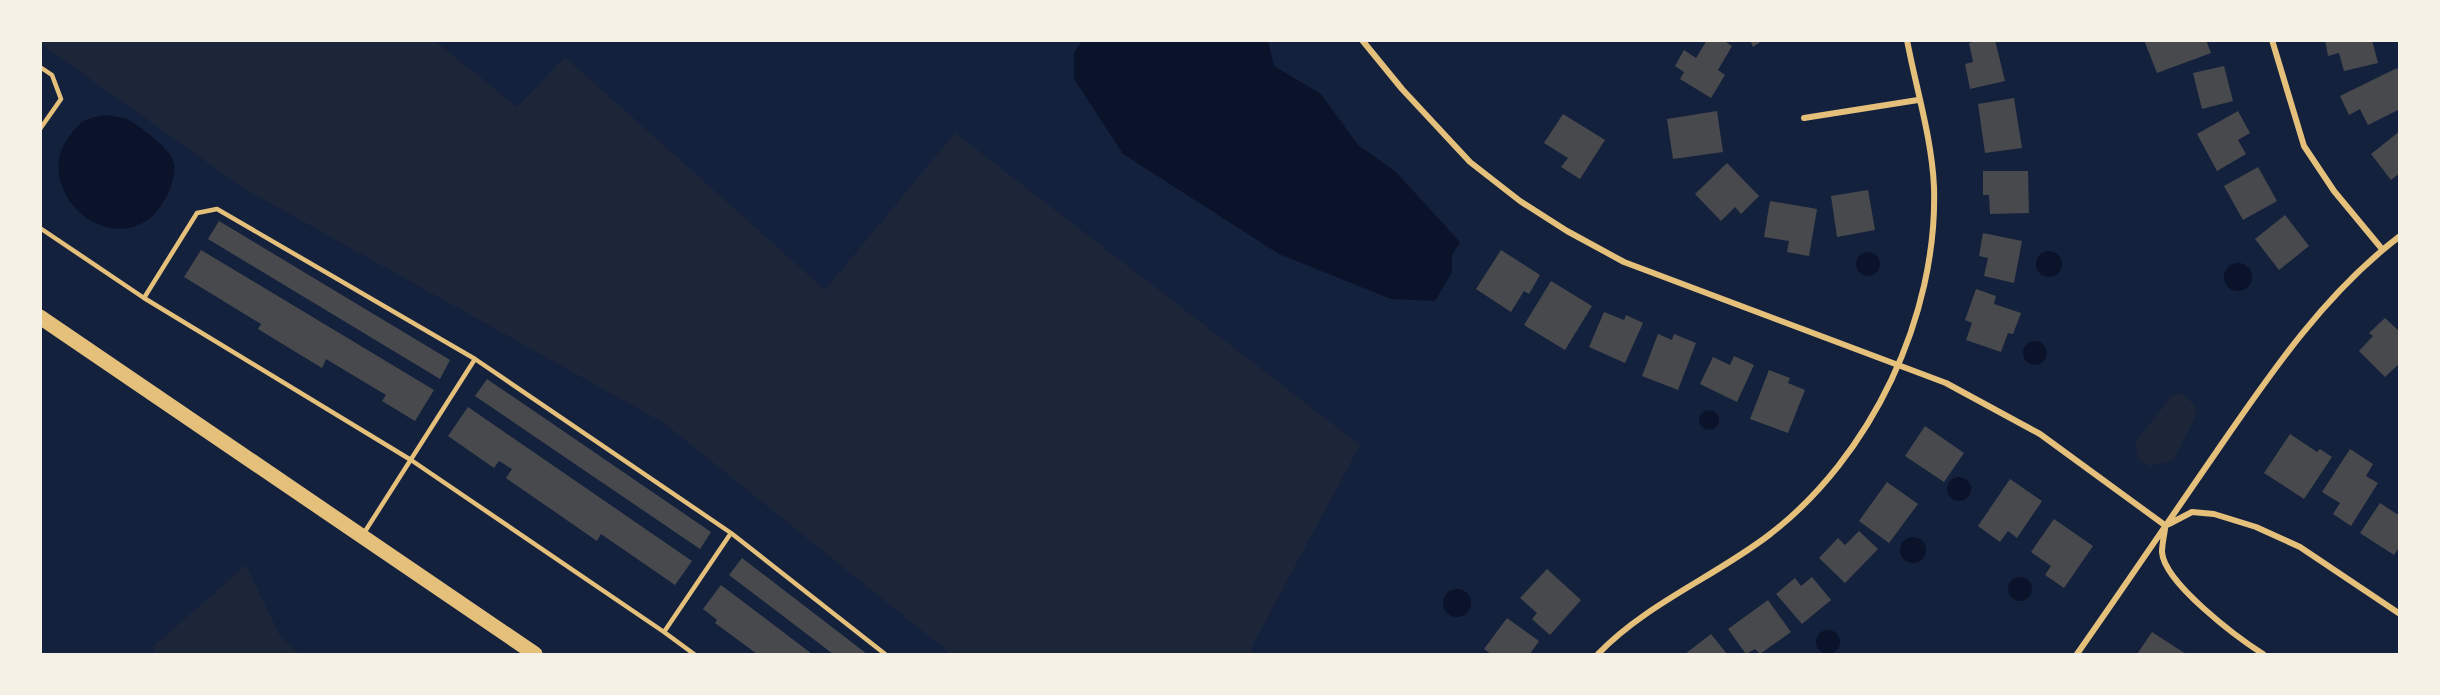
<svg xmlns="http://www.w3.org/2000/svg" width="2440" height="695" font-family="'PT Sans Narrow',sans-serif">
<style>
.green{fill:#1d2539}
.water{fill:#0b132b}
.building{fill:#48494c}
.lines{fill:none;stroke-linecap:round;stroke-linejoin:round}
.service{stroke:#e5c07b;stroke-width:4.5}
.minor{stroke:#e5c07b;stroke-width:6}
.primary{stroke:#e5c07b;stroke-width:15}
</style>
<rect width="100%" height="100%" fill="#14213d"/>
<path class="green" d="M 41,40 L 435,41 L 517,107 L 565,57 L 825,290 L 955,133 L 1360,445 L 1251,648 L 1254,654 L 951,654 L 664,423 L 245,189 L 41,44 Z
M 2181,393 L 2195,405 L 2195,418 L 2173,460 L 2150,466 L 2139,459 L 2135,442 L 2172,396 Z
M 246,565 L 280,636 L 299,654 L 156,654 L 153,647 Z"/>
<path class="water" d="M 1082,41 L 1268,41 L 1274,66 L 1321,94 L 1358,145 L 1395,171 L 1460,242 L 1452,255 L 1452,272 L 1435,301 L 1391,299 L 1279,254 L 1123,154 L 1074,79 L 1074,53 Z
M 109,115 C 115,117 122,117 127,119 C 138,124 167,147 172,158 C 177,170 173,182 168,193 C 163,204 157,214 146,221 C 97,252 34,185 68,138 C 81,120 87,117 109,115 Z
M2036 264a13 13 0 1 1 26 0a13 13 0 1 1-26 0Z
M1856 264a12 12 0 1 1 24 0a12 12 0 1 1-24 0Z
M2224 277a14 14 0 1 1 28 0a14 14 0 1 1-28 0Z
M2023 353a12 12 0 1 1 24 0a12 12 0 1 1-24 0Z
M1699 420a10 10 0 1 1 20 0a10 10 0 1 1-20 0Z
M1947 489a12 12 0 1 1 24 0a12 12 0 1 1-24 0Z
M1900 550a13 13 0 1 1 26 0a13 13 0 1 1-26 0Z
M2008 589a12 12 0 1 1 24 0a12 12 0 1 1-24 0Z
M1443 603a14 14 0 1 1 28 0a14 14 0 1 1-28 0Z
M1816 642a12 12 0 1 1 24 0a12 12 0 1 1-24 0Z"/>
<path class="building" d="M 1707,40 L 1723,40 L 1732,46 L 1718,70 L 1725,75 L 1711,98 L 1680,79 L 1684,72 L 1675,66 L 1684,50 L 1696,58 Z
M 1750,40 L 1763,40 L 1753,47 Z
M 1980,40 L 1995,40 L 2005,81 L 1970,89 L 1965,64 L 1973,62 L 1969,43 Z
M 2144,40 L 2206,40 L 2211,53 L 2157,73 Z
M 2325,40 L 2372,40 L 2378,63 L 2344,71 L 2339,53 L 2328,56 Z
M 2224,66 L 2233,101 L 2202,109 L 2193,73 Z
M 2397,68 L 2400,74 L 2400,109 L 2368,125 L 2360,109 L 2349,115 L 2340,96 Z
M 2014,98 L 2022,148 L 1985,153 L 1978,104 Z
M 1717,111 L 1723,152 L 1673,159 L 1667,119 Z
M 2238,111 L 2250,133 L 2238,140 L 2246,154 L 2217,171 L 2197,134 Z
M 1563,114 L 1605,140 L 1580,179 L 1561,167 L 1568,158 L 1544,143 Z
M 2400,131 L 2400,173 L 2391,180 L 2371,154 Z
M 1727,163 L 1759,196 L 1741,214 L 1735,207 L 1721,221 L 1695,194 Z
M 2258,167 L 2277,201 L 2243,220 L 2224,186 Z
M 1983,171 L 2028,171 L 2029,213 L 1990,214 L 1989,195 L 1983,195 Z
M 1868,190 L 1875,230 L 1837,237 L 1831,196 Z
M 1770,201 L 1817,209 L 1809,256 L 1787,252 L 1789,241 L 1764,237 Z
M 2285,215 L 2309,246 L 2279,270 L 2255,239 Z
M 219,221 L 450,360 L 440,379 L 208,239 Z
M 1983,233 L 2022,241 L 2014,283 L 1984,276 L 1988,258 L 1979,256 Z
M 201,250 L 434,390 L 415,421 L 382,401 L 386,395 L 326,359 L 322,368 L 258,329 L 261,324 L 184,277 Z
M 1501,250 L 1540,275 L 1529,294 L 1524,291 L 1511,312 L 1476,289 Z
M 1551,281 L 1592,306 L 1565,350 L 1524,325 Z
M 1976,289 L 1996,296 L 1994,304 L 2021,313 L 2013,334 L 2008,333 L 2001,352 L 1966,340 L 1972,323 L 1965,320 Z
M 1604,312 L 1624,320 L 1626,315 L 1643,323 L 1625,363 L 1589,347 Z
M 2385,318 L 2400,332 L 2400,363 L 2385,377 L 2359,351 L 2373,336 L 2369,333 Z
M 1658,334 L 1672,340 L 1674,334 L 1696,343 L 1678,390 L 1642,376 Z
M 1734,356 L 1754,365 L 1737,402 L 1700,384 L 1713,357 L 1730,365 Z
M 1769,370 L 1790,378 L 1788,383 L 1805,390 L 1788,433 L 1750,419 Z
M 487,379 L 711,532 L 700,549 L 475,396 Z
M 468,407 L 692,561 L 675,585 L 601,534 L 597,541 L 506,478 L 512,469 L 499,461 L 494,468 L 448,436 Z
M 1925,426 L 1964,453 L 1944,482 L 1905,456 Z
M 2290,434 L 2317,452 L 2320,449 L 2332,457 L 2304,499 L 2264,473 Z
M 2350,449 L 2373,464 L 2366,476 L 2378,483 L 2351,526 L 2333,514 L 2340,503 L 2322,492 Z
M 2010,479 L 2042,501 L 2017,538 L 2008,531 L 2000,542 L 1978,526 Z
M 1887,482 L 1918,504 L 1889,543 L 1859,521 Z
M 2380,503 L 2400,516 L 2400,546 L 2394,555 L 2360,533 Z
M 2054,519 L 2093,546 L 2064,588 L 2045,575 L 2051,566 L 2031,552 Z
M 1859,531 L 1878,549 L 1845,583 L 1819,558 L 1838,538 L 1845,545 Z
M 742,558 L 867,654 L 833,654 L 729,575 Z
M 1547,569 L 1581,600 L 1550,635 L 1532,619 L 1537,613 L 1520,598 Z
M 1812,577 L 1831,600 L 1802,624 L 1776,594 L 1795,578 L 1801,586 Z
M 721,585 L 812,654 L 757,654 L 715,623 L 717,620 L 703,609 Z
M 1768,600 L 1791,632 L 1760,654 L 1755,649 L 1746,654 L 1728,629 Z
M 1507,618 L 1539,641 L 1530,654 L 1491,654 L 1484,649 Z
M 2152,632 L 2186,654 L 2137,654 Z
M 1711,634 L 1727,654 L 1685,654 Z"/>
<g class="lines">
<path class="service" d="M 40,67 L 52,75 L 61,99 L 40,129
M 40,228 L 144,298
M 475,359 L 217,209 L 197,213 L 144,298 L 411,460 L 664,632 L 694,654
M 364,533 L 475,359 L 731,533 L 885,654
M 664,632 L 731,533"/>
<path class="minor" d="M 1362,40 L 1402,89 L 1470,162 L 1520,201 L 1567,231 L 1624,262 L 1946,383 L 2040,434 L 2166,526
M 2272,40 L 2304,146 L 2334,191 L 2382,249
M 1804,118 L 1918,100
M 2169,524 L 2192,512 L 2214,514 L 2256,527 L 2300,547 L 2400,614
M 2165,529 C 2164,536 2162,545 2162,552 C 2164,583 2238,638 2263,654
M 1598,654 C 1646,604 1714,577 1769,535 C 1871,457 1938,316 1934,187 C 1932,139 1916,88 1907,40
M 2077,654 C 2124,587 2170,519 2217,451 C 2270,374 2324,294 2400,236"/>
<path class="primary" d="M 40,317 L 535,654"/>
</g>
<rect width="2440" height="695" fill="none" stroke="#f6f1e7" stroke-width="84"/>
</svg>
